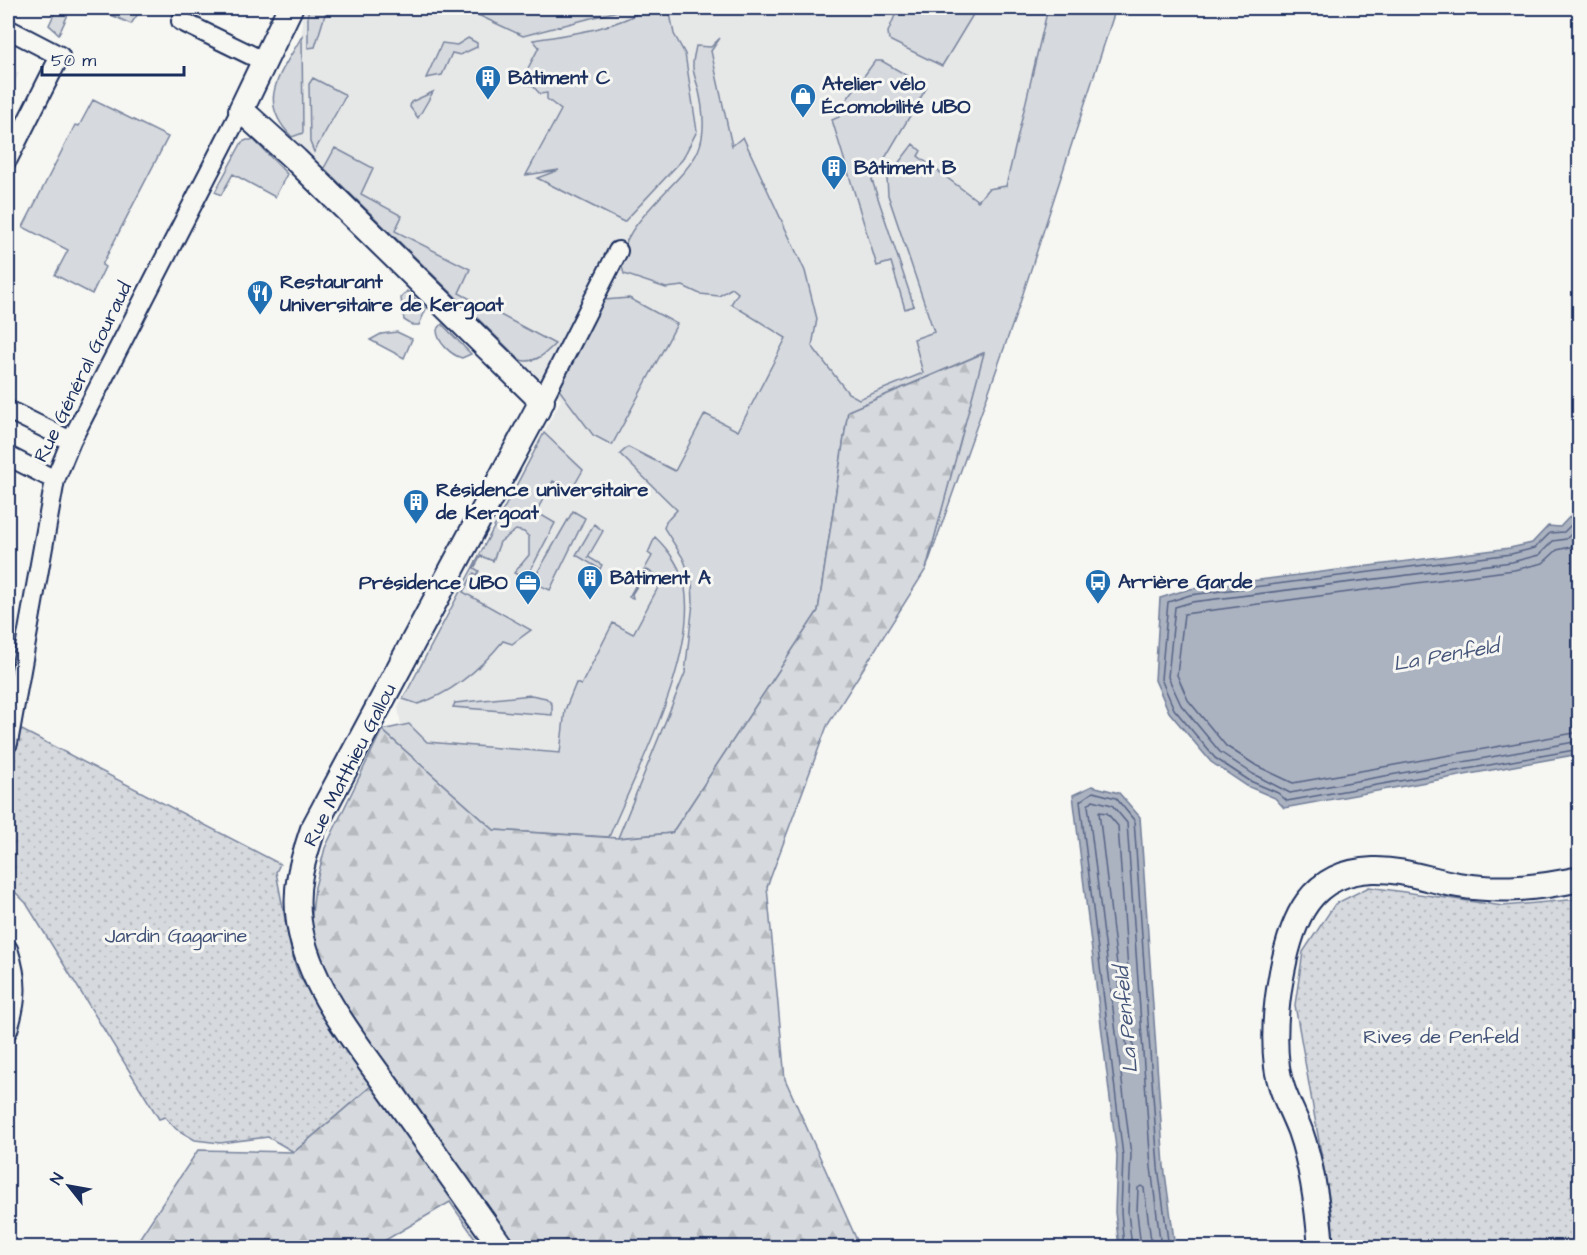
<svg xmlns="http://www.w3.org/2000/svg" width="1587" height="1255" font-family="'Architects Daughter',sans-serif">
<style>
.built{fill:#e6e7e7}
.green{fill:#d6d9dd;stroke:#78849e;stroke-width:1.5}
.forest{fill:url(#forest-firs);stroke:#78849e;stroke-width:1.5}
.park{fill:url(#park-dots);stroke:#78849e;stroke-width:1.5}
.water{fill:#abb2c0;stroke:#717e99;stroke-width:1.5}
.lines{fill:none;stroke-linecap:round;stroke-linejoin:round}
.shore{stroke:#556385;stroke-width:1.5}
.street-casing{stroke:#1b2f5e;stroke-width:22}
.secondary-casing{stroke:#1b2f5e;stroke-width:28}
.street{stroke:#f6f6f2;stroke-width:18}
.secondary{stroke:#f6f6f2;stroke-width:24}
.labels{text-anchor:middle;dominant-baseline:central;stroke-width:6;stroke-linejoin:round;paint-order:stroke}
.poi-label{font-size:20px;font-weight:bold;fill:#1b2f5e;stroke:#f6f6f2;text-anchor:start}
.street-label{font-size:20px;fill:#1b2f5e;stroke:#f6f6f2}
.park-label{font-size:20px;fill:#405177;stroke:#f6f6f2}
.water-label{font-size:21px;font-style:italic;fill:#46567b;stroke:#f6f6f2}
</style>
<defs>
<pattern id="forest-firs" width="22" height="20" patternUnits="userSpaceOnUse" patternTransform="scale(1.5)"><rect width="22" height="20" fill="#d6d9dd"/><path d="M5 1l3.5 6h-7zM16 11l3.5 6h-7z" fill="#b7bbc0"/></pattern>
<pattern id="park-dots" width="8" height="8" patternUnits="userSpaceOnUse" patternTransform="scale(1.5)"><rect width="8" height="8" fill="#d6d9dd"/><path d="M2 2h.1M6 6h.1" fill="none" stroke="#b7bbc0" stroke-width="1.8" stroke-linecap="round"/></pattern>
</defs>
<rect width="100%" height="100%" fill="#f6f6f2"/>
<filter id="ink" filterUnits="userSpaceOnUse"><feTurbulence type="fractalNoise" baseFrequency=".0167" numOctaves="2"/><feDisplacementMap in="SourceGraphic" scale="12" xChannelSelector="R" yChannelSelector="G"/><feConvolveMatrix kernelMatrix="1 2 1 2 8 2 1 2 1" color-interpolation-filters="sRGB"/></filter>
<g filter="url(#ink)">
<path class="built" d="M 302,8 L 1116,8 L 1019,306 L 926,569 L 983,353 L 848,411 L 818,611 L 618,838 L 586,835 L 382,730 L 401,726 L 398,707 L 561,400 L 283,128 L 272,98 L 276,83 L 302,36 Z
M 8,67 L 19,73 L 8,97 Z"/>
<path class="green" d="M 57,8 L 71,8 L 59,34 L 49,25 Z
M 96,8 L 142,8 L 131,24 Z
M 308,8 L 327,8 L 315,47 L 308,48 Z
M 463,8 L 629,8 L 523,36 Z
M 647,8 L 669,8 L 674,34 L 685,54 L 697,131 L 682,160 L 624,222 L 537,178 L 559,170 L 526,175 L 561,110 L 547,99 L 547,93 L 540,94 L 532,85 L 526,85 L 529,79 L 524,76 L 539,47 L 533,40 C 571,34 615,29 647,8 Z
M 898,8 L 977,8 L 942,66 L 889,40 L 888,32 Z
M 1048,8 L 1116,8 L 1019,306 L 926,569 L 983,353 L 848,411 L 818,611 L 672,833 L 618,838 L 685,673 L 693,603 L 692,581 L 683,558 L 664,528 L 666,522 L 677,510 L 620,454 L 628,447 L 675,471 L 705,414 L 738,431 L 786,338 L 731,304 L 738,293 L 732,288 L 719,296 L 700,294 L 683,286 L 666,288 L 624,274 C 608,230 682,186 698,151 C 707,131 703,107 698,87 C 696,80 692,71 693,64 C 693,58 695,52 696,46 L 711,47 L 720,38 L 711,51 L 732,146 L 743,137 L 805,271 L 817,319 L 812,346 L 848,393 L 859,399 L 923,373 L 914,339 L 934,332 L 888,195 L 887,178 L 913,144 L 921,151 L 918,156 L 978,201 L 988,189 L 1006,186 Z
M 302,36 L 303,133 L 292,137 C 255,100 281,74 302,36 Z
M 468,38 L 477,43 L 477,47 L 460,55 L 452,53 L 442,75 L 426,78 L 442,43 L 457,45 Z
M 875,61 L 882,61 L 927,87 L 872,180 L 914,306 L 905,309 L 891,262 L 877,266 L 832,120 L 839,117 L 839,110 Z
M 313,78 L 344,94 L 345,97 L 314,152 L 310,142 L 309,84 Z
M 433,92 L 418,118 L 410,107 L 411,102 Z
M 93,100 L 168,137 L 102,265 L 105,267 L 92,294 L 55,275 L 68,250 L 23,227 L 75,125 L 79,126 Z
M 247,140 L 254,140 L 287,174 L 275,197 L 233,174 L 221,195 L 215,192 L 242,142 Z
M 335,148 L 373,168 L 361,194 L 402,216 L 395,231 L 470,269 L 459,293 L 555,344 C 545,354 535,364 520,360 L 324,168 Z
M 407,291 L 426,309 L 419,325 L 412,325 L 404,320 L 401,298 Z
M 629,298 L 677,324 L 612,445 L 593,435 L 557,387 L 604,300 Z
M 442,324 L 471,354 L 462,358 C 451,355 437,342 437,330 Z
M 397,332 L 412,339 L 404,358 L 370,340 L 381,334 Z
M 544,433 L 583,470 L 571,491 L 553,481 L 536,512 L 555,523 L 526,579 L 514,573 L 529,555 L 529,537 L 524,532 L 516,530 L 500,542 L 493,561 L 481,556 L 474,568 L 479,571 L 477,575 L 474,573 L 463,592 L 531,630 L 512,644 L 503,641 C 481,668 452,693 418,704 L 403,699 Z
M 573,511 L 585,518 L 550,590 L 532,582 Z
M 594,524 L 603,531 L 588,557 L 602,565 L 600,569 L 576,555 Z
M 655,537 C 669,550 682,569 685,588 C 697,658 636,772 609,837 L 494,830 L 382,730 L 409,724 L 427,742 L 560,753 L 565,710 L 576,683 L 581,685 L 613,623 L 633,634 L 661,582 L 657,575 L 647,570 L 632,594 L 633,598 L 629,597 L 652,556 L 648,553 Z
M 531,695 L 546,698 L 552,704 L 552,715 L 453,707 L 455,703 Z"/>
<path class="forest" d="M 984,353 L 926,569 L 827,726 L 767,887 L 785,1079 L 860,1247 L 481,1247 L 450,1202 L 374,1247 L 133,1248 L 198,1150 L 294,1152 L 372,1085 L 304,985 L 315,887 L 325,848 L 382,730 L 494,830 L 618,838 L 672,833 L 818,611 L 848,411 Z"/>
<path class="park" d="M 18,728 L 280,864 L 276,872 L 292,955 L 299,976 L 372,1085 L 294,1152 L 268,1137 L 220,1143 L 195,1140 L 176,1129 L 165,1117 L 159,1119 L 26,903 L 8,885 L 8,781 Z
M 1369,887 L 1503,906 L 1579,899 L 1579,1247 L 1334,1247 L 1332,1215 L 1295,1005 L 1303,952 L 1335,904 Z"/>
<path class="water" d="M 1579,507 L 1579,754 L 1284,808 L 1275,798 L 1247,786 L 1211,762 L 1169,712 L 1155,680 L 1160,598 L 1189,589 L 1510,548 L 1532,543 L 1548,526 L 1560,527 Z
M 1092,786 L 1119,793 L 1140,817 L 1164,1166 L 1175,1247 L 1119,1247 L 1115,1212 L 1117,1156 L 1073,795 Z"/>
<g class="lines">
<path class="shore" d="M 1580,516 L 1564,532 L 1550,533 L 1535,548 L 1511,554 L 1190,595 L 1168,602 L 1161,679 L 1174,709 L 1215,758 L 1250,781 L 1278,793 L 1287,801 L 1580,749
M 1580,526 L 1566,539 L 1553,541 L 1539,555 L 1512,562 L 1192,602 L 1175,607 L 1168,677 L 1181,705 L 1220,752 L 1253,774 L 1290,793 L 1580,741
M 1580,539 L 1570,547 L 1557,550 L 1543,563 L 1514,570 L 1184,614 L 1177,675 L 1188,700 L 1226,746 L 1257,766 L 1293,783 L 1580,732
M 1099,812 L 1107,813 L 1118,826 L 1134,1057 L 1131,1061 L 1128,1058 Z
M 1124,1248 L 1121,1212 L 1123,1156 L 1080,801 L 1093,792 L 1116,798 L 1134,820 L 1158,1167 L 1169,1248
M 1132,1248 L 1128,1212 L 1131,1155 L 1088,805 L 1093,800 L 1112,805 L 1127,823 L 1151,1167 L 1161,1248
M 1141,1248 L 1137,1212 L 1138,1188 L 1141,1186 L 1144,1188 L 1152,1248"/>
<g class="street-casing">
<path id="street" d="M 181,21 L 265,62
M 8,29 L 60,56 L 8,159
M 542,401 L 618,251
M 8,410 L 71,441
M 8,456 L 55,480
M 8,743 L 55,480 L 71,441 L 241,110
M 8,949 C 18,980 18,998 8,1030"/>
</g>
<g class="secondary-casing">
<path id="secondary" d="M 290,8 L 241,110 L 296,160 L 542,401 L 313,829 C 302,862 294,887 299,922 C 308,988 360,1047 397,1100 C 432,1149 467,1198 502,1248
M 1321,1248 C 1318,1209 1313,1168 1300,1131 C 1292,1110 1280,1090 1277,1067 C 1273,1034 1276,1003 1282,972 C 1292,919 1310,872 1373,870 C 1402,869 1429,880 1458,885 C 1500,892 1538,888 1580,879"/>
</g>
<use href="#street" class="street"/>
<use href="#secondary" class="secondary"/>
</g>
</g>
<defs>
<g id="building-pin" transform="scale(1.35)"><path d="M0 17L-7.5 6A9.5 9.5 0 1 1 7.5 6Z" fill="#1f6fb2" stroke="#f6f6f2"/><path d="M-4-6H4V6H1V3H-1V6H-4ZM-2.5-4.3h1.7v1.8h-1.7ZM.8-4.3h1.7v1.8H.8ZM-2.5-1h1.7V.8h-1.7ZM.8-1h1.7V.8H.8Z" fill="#fff"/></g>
<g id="shop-pin" transform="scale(1.35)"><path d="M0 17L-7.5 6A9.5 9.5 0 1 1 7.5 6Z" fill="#1f6fb2" stroke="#f6f6f2"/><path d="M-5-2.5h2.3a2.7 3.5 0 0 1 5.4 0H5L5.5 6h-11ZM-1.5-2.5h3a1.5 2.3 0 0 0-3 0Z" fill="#fff"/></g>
<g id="restaurant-pin" transform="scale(1.35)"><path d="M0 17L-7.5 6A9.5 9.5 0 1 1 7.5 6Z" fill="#1f6fb2" stroke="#f6f6f2"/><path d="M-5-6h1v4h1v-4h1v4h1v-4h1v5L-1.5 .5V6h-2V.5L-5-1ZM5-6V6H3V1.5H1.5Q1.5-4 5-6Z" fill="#fff"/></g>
<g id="bus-pin" transform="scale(1.35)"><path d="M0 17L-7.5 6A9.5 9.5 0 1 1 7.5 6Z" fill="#1f6fb2" stroke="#f6f6f2"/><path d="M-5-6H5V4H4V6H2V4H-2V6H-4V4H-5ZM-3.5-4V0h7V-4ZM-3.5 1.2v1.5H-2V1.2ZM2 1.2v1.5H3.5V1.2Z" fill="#fff"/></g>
<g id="office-pin" transform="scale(1.35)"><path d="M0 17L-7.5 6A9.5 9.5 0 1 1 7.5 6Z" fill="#1f6fb2" stroke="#f6f6f2"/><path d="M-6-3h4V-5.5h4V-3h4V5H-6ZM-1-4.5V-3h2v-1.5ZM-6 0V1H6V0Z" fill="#fff"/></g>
</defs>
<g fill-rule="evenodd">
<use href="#building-pin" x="488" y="78"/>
<use href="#shop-pin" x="803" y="96"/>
<use href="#building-pin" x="834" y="168"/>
<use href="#restaurant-pin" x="260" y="293"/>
<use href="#building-pin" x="416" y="502"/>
<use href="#building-pin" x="590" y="578"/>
<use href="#bus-pin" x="1098" y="582"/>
<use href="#office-pin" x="528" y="583"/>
</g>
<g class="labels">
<g class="poi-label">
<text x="508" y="78">Bâtiment C</text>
<text x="822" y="84">Atelier vélo<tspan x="822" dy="23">Écomobilité UBO</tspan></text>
<text x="854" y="168">Bâtiment B</text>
<text x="280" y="282">Restaurant<tspan x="280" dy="23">Universitaire de Kergoat</tspan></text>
<text x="436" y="490">Résidence universitaire<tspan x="436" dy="23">de Kergoat</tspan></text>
<text x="610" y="578">Bâtiment A</text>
<text x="1118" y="582">Arrière Garde</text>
<text x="508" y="583" text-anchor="end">Présidence UBO</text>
</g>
<g class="street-label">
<text transform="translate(83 372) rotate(-64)">Rue Général Gouraud</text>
<text transform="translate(350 765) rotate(-63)">Rue Matthieu Gallou</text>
</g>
<g class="park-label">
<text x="176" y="936">Jardin Gagarine</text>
<text x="1441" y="1037">Rives de Penfeld</text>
</g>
<g class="water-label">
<text transform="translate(1446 655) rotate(-10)">La Penfeld</text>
<text transform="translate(1126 1020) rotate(-95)">La Penfeld</text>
</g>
</g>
<rect width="1587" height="1255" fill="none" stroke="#f6f6f2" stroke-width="30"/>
<rect x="15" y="15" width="1557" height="1225" fill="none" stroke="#1b2f5e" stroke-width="2" filter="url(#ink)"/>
<g transform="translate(69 1186) rotate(301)" stroke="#f6f6f2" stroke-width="4.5" paint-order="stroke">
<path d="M0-4.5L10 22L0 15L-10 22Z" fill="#1b2f5e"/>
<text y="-9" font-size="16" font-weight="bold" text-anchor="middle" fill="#1b2f5e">N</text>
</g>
<path d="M42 66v9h142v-9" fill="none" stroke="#1b2f5e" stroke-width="3"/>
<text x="51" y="66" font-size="18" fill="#1b2f5e" stroke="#f6f6f2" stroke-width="4.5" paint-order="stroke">50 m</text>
</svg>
